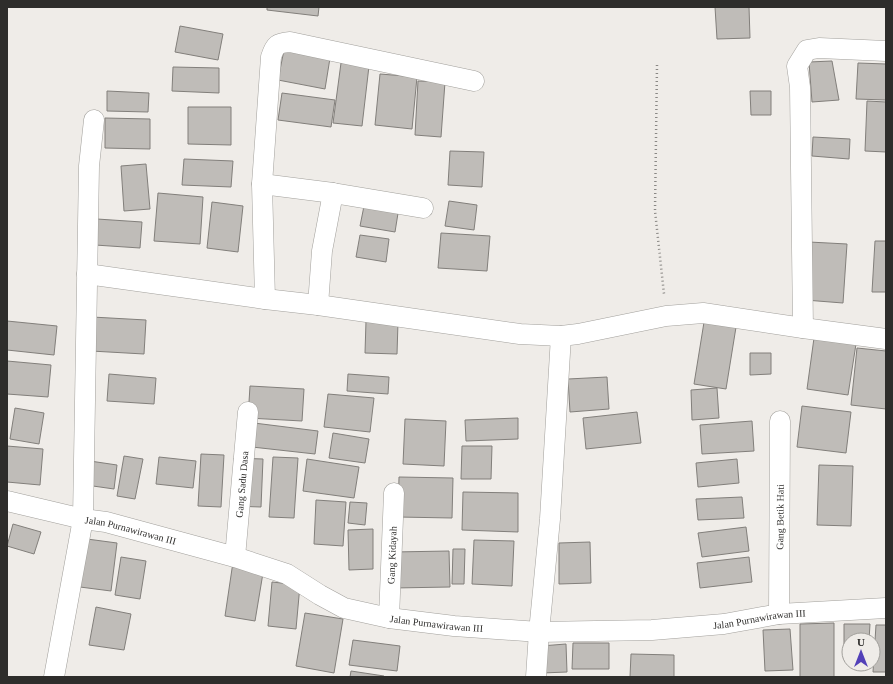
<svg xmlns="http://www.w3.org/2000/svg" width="893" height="684" font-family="Georgia,serif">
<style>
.building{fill:#bfbcb8;stroke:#827f7b}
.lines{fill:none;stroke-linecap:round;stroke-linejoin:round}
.street-casing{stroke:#a2a09c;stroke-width:21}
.path{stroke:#8a8885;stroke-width:2.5;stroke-dasharray:1 3;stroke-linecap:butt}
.street{stroke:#fff;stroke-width:20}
.labels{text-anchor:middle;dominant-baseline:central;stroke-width:4;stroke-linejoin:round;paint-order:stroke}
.street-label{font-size:10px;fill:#2e2d2b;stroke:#efece8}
</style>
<rect width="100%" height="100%" fill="#efece8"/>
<path class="building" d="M 267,7 L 319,7 L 318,16 L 267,10 Z
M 715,7 L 749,7 L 750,38 L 717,39 Z
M 180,26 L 223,34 L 218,60 L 175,52 Z
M 284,50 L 330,58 L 325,89 L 278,80 Z
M 832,61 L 839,100 L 812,102 L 809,62 Z
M 341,63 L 369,66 L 362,126 L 333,123 Z
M 858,63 L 886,64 L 886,100 L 856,99 Z
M 173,67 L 219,68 L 219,93 L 172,91 Z
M 380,74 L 417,77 L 412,129 L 375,125 Z
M 418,81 L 445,82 L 441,137 L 415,135 Z
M 107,91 L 149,93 L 148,112 L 107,111 Z
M 750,91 L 771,91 L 771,115 L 751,115 Z
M 282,93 L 335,100 L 331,127 L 278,120 Z
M 867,101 L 886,102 L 886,152 L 865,151 Z
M 188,107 L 231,107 L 231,145 L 188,144 Z
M 105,118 L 150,119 L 150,149 L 105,148 Z
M 813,137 L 850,139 L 849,159 L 812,156 Z
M 450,151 L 484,152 L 482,187 L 448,185 Z
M 184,159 L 233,161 L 231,187 L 182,185 Z
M 146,164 L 150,209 L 124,211 L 121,166 Z
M 158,193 L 203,197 L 200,244 L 154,241 Z
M 365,201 L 399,207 L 395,232 L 360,226 Z
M 449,201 L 477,205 L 474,230 L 445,226 Z
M 212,202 L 243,206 L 238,252 L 207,248 Z
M 97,219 L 142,222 L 140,248 L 95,245 Z
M 441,233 L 490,236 L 487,271 L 438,268 Z
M 360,235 L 389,239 L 386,262 L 356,257 Z
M 875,241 L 886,241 L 886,292 L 872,292 Z
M 809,242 L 847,244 L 843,303 L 805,300 Z
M 705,316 L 737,321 L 726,389 L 694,384 Z
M 92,317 L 146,320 L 144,354 L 91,351 Z
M 7,321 L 57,326 L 54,355 L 7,350 Z
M 366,321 L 398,322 L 397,354 L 365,353 Z
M 814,338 L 856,344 L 848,395 L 807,389 Z
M 857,348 L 886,351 L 886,409 L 851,405 Z
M 750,353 L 771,353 L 771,374 L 750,375 Z
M 7,361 L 51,365 L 48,397 L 7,394 Z
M 109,374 L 156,378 L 154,404 L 107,401 Z
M 348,374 L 389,377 L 388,394 L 347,391 Z
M 607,377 L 609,409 L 570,412 L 568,379 Z
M 250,386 L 304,389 L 302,421 L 248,418 Z
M 717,388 L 719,418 L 692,420 L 691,390 Z
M 328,394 L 374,398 L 370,432 L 324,427 Z
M 802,406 L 851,412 L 846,453 L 797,447 Z
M 15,408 L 44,413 L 39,444 L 10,439 Z
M 637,412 L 641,443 L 586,449 L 583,418 Z
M 518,418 L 518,439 L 466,441 L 465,420 Z
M 405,419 L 446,421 L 444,466 L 403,464 Z
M 752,421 L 754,451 L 702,454 L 700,425 Z
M 246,422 L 318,431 L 315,454 L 243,446 Z
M 333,433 L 369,439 L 365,463 L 329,458 Z
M 7,446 L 43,449 L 40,485 L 7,482 Z
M 462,446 L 492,446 L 491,479 L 461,479 Z
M 201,454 L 224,455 L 221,507 L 198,506 Z
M 124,456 L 143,459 L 135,499 L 117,496 Z
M 159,457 L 196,461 L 193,488 L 156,484 Z
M 273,457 L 298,458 L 294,518 L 269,517 Z
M 234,458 L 263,459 L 261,507 L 232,506 Z
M 307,459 L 359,467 L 354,498 L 303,491 Z
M 737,459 L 739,483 L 698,487 L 696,463 Z
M 90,461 L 117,465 L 114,489 L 86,485 Z
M 819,465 L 853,466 L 851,526 L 817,525 Z
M 399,477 L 453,478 L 452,518 L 398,517 Z
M 463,492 L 518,493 L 518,532 L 462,530 Z
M 742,497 L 744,518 L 698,520 L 696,499 Z
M 316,500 L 346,502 L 343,546 L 314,544 Z
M 350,502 L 367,503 L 365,525 L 348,523 Z
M 13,524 L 41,532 L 34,554 L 7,546 Z
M 746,527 L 749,551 L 702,557 L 698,533 Z
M 373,529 L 373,569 L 349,570 L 348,530 Z
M 87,539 L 117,543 L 111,591 L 80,587 Z
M 474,540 L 514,541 L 512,586 L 472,584 Z
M 590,542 L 591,583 L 559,584 L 559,543 Z
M 453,549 L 465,549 L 464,584 L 452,584 Z
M 449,551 L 450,587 L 394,588 L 393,552 Z
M 121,557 L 146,561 L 140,599 L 115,595 Z
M 749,557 L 752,582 L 700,588 L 697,563 Z
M 233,562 L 264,567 L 255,621 L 225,616 Z
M 272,582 L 300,585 L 296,629 L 268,626 Z
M 96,607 L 131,614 L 124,650 L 89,645 Z
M 305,613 L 343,619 L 334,673 L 296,666 Z
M 834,623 L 834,677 L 800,677 L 800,624 Z
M 844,624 L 870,624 L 869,640 L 849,640 L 849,660 L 844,660 Z
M 876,625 L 886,625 L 886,672 L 873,672 Z
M 790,629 L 793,670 L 765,671 L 763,630 Z
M 353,640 L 400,646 L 397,671 L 349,665 Z
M 573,643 L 609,643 L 609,669 L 572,669 Z
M 566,644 L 567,672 L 542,673 L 541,646 Z
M 631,654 L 674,655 L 674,677 L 630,677 Z
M 351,671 L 384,676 L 384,677 L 350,677 Z"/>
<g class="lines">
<g class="street-casing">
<g id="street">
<path d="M 262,184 L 333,193"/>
<path d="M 87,274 L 265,299 L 318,305 L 520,334 L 561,336 L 578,334 L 666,316 L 703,313 L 803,328 L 886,339"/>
<path d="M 265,299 L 262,184 L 271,57 C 275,45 277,43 290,42 L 474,81"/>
<path d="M 318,305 L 322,251 L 333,193 L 423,208"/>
<path d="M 803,328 L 800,87 L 797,66 L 807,50 L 819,48 L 886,51"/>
<path id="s1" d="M 7,501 L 83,519 L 106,522 L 235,557 L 287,574 L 320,595 L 344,608 L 389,618 L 454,626 L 539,632 L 652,630 L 724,624 L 779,614 L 886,608"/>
<path id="s2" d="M 235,557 L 248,412"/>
<path id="s3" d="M 779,614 L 780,421"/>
<path id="s4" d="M 389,618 L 394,493"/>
<path d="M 54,677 L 83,519 L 89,166 L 94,120"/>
<path d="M 536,677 L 539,632 L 550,519 L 561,336"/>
</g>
</g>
<path class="path" d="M 657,65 L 655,211 L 664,294"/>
<use href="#street" class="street"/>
</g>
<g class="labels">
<g class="street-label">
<text stroke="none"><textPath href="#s2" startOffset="73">Gang Sadu Dasa</textPath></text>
<text stroke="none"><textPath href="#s3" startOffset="97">Gang Betik Hati</textPath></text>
<text stroke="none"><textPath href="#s1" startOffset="127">Jalan Purnawirawan III</textPath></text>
<text stroke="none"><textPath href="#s4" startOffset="63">Gang Kidayah</textPath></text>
<text stroke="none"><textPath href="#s1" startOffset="774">Jalan Purnawirawan III</textPath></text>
<text stroke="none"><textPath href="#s1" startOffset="450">Jalan Purnawirawan III</textPath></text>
</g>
</g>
<rect width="893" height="684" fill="none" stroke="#2e2d2b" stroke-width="16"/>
<g transform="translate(861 652)"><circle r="19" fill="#efece8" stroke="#a2a09c"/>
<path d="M0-3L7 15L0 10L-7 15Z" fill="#5240b8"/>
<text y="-6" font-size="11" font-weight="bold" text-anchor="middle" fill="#2e2d2b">U</text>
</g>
</svg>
